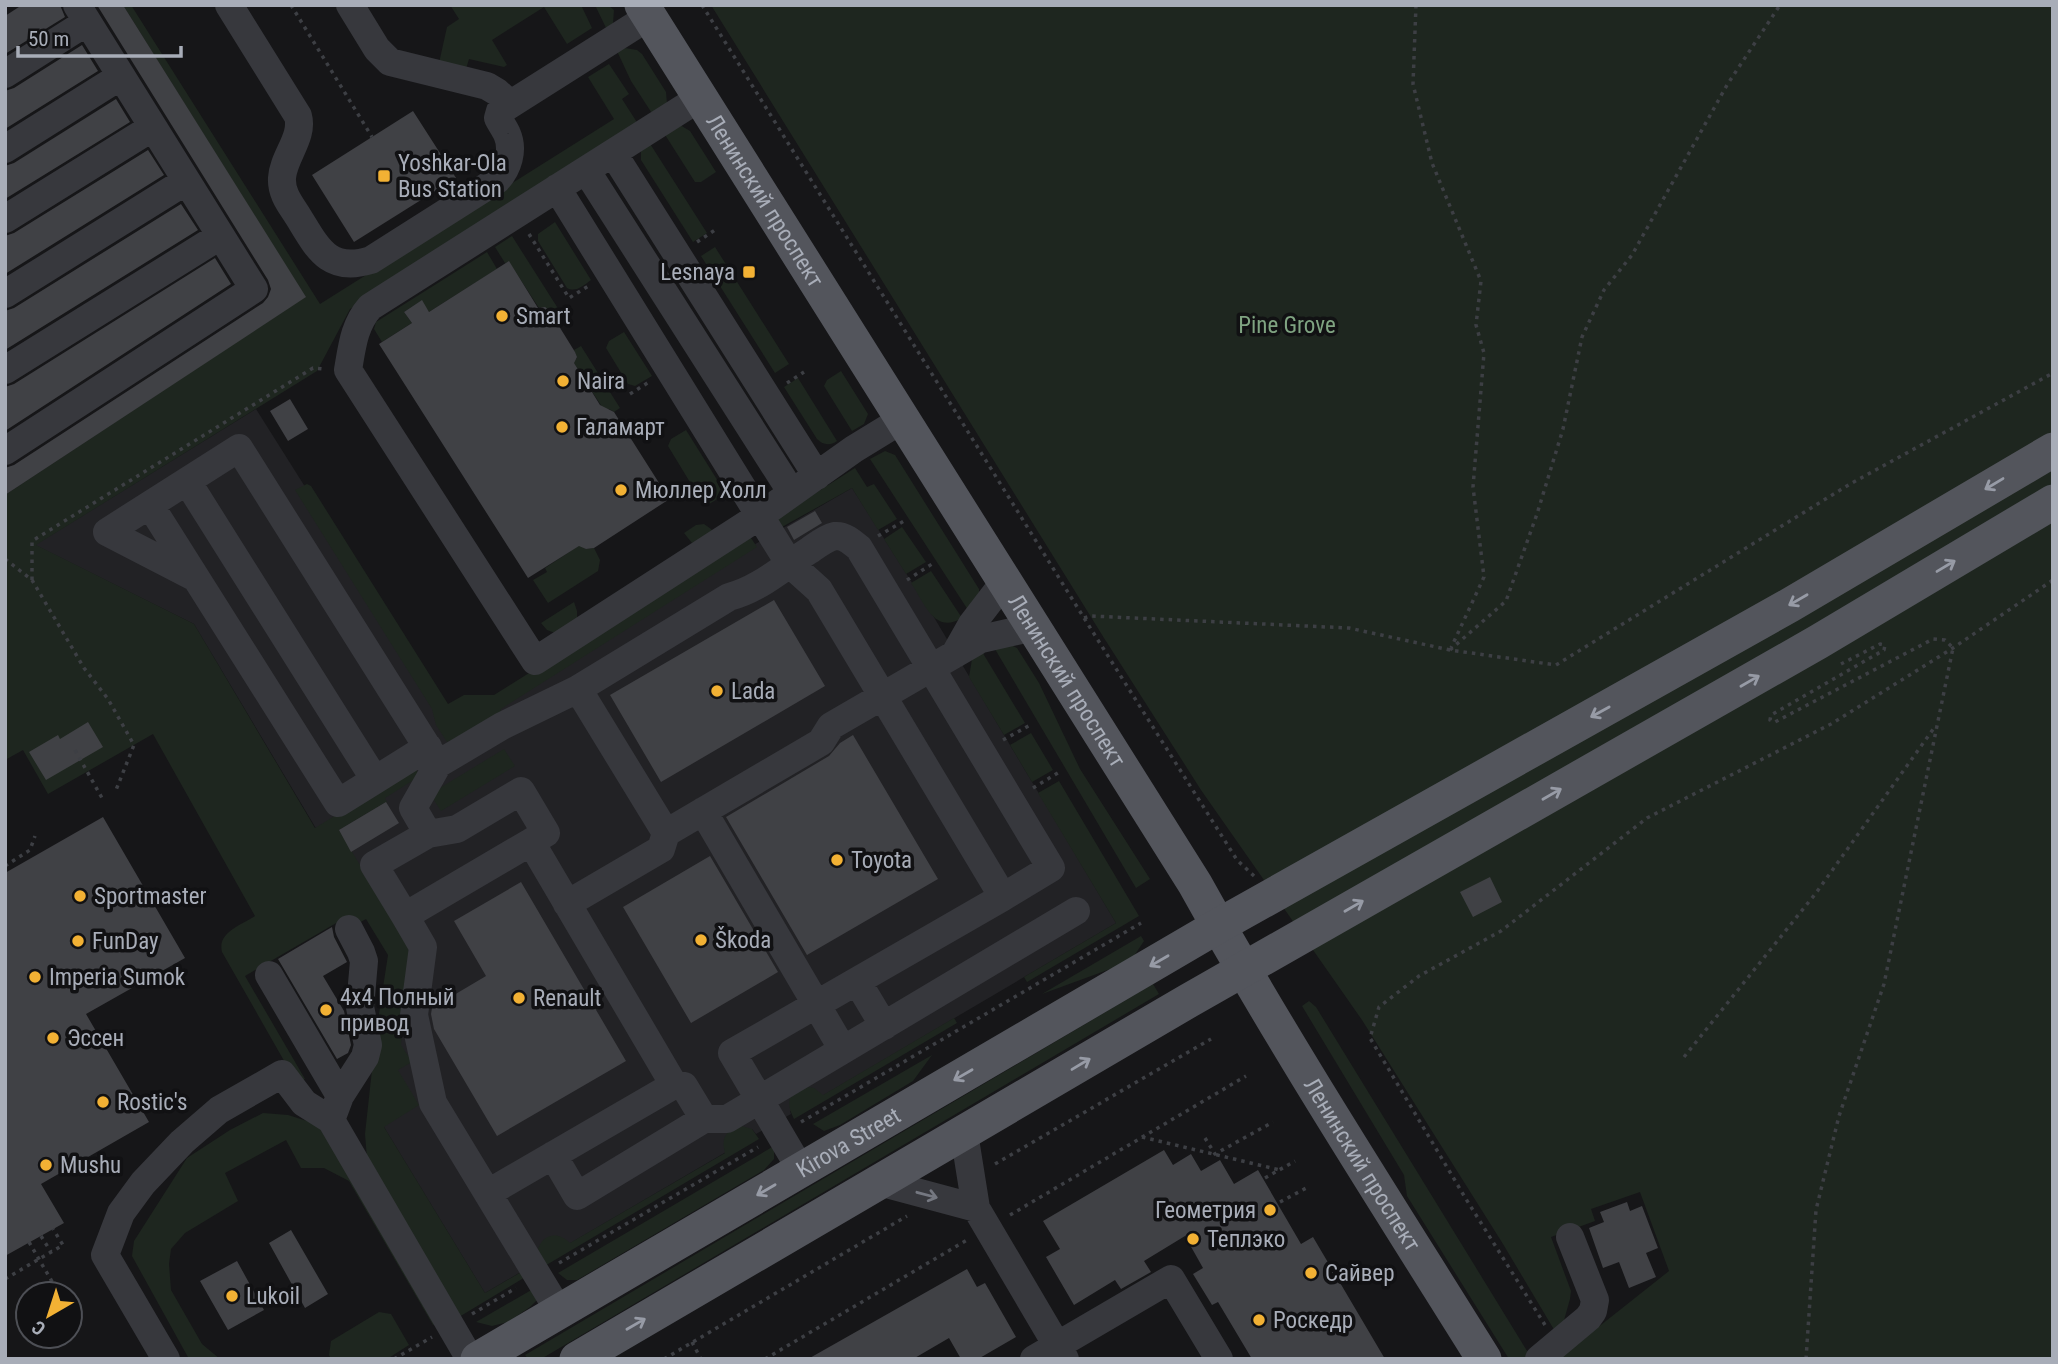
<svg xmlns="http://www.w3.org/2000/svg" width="2058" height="1364" font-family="'Roboto Condensed',sans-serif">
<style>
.built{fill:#222225}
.green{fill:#1e261f}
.building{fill:#404145}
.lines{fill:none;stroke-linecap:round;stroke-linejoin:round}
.path{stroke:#3d3f44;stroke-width:3.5;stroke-dasharray:3.5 5;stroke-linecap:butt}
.minor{stroke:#37383d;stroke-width:28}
.major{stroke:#53555c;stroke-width:35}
.oneway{stroke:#979ba6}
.oneway2{stroke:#757881}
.poi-dot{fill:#f2b134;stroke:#111113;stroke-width:2.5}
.labels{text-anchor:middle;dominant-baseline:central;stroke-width:7;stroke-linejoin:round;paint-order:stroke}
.poi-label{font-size:23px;fill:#a8adb8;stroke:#111113;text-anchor:start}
.street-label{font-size:23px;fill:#a8adb8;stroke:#111113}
.park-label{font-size:23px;fill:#7fa381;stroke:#111113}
</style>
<rect width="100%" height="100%" fill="#161618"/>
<path class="built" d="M 256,409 L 459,731 L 745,550 L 852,488 L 935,619 L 1116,923 L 822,1096 L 790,1111 L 791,1114 L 756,1134 L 752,1129 L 726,1152 L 485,1293 L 384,1127 L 391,954 L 194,624 L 35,545 Z"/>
<path class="green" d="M 123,5 L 131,5 L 320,304 L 614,119 L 588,77 L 609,64 L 629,94 L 622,99 L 640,127 L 350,309 L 317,371 L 36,545 L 194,624 L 315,828 L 414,767 L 420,776 L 385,798 L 388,804 L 386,802 L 339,830 L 409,947 L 401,1045 L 412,1062 L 398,1070 L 419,1105 L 384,1127 L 485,1293 L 523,1271 L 527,1276 L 459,1317 L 367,1158 L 365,1134 L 376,1033 L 388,955 L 366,919 L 357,924 L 338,922 L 245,976 L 305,1079 L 303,1080 L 291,1073 L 222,952 C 217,932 242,925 255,916 L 153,734 L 48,794 L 23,750 L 5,760 L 5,495 L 305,297 Z
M 450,5 L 581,5 L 592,28 L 567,44 L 544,7 L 492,40 L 507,65 L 504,67 L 469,59 L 466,69 L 439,63 L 447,27 L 459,19 Z
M 595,5 L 608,5 L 614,10 L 613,23 L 607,30 Z
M 711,5 L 2053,5 L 2053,1359 L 1558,1359 L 1669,1271 L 1640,1192 L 1591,1209 L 1595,1221 L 1551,1237 L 1571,1291 L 1570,1299 L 1559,1338 L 1503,1244 L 1362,1020 L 1201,790 L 1104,638 Z
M 625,48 L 637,50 L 642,54 L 666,92 L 667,104 L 655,118 L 631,81 L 617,51 Z
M 680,125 L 690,131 L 716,172 L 701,182 L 695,182 L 662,130 Z
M 647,139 L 707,233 L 693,242 L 641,160 L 641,149 Z
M 555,222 L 591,280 C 584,285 576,293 567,288 L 538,241 L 538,234 Z
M 512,236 L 559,310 L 552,315 L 544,307 L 539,308 L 509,262 L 505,263 L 495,247 Z
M 715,247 L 789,364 L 775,373 L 701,256 Z
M 487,252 L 497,269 L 429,312 L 421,301 L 404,312 L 412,323 L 382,342 L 374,329 L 376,322 Z
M 624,332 L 652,376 L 635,386 L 628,384 L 606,348 L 609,341 Z
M 581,346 L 620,408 L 614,412 L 609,409 L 604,410 L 573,362 L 577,358 L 574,350 Z
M 841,371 L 868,414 L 864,424 L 852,431 L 824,386 L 827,380 Z
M 798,378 L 837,441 C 830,446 823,445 817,439 L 784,387 Z
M 686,430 L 726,494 L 709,504 L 702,502 L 668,446 L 671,439 Z
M 885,451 L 895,455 L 979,589 L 979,595 L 970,613 L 870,459 Z
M 855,468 L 867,487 L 874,484 L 897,519 L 878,530 L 852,488 L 782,527 L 777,519 L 778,517 Z
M 307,484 L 311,486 L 448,704 L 464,695 L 494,695 L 749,535 L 757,547 L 501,709 L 499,721 L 447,742 L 436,725 L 432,709 L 295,490 Z
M 704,524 L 711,529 L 715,535 L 692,543 L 684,533 L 696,525 Z
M 902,527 L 926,562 L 906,574 L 884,539 Z
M 580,545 L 586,549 L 594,548 L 600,560 L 598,571 L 548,603 L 533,580 L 547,572 L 545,568 Z
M 931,571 L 962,618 C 934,635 924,602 911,583 Z
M 574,602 L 577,611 L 577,620 L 555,633 L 547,630 L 541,623 Z
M 992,644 L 1011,645 L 1017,648 L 1039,683 L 1080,769 L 1150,879 L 1136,888 Z
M 981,650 L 1025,723 L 1004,735 L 969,677 L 972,659 Z
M 1031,733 L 1053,770 L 1032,782 L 1010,745 Z
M 504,749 L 515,766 L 441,811 L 430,794 Z
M 1059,781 L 1139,916 L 1027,982 L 1024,977 L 1116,923 L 1038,793 Z
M 1141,936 L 1144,941 L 1134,956 L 1113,968 L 1042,994 Z
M 1153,984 L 1159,994 L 541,1359 L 528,1359 L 525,1355 Z
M 1309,1001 L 1316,1007 L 1532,1359 L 1509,1359 L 1407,1196 L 1404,1175 L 1302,1006 Z
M 954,1018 L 957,1023 L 794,1119 C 790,1111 788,1106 790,1097 L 808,1087 L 814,1088 L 823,1095 Z
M 932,1055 L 913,1081 L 840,1125 L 824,1131 L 813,1124 Z
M 263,1113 L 288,1115 L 326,1127 L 440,1321 L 433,1325 L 349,1181 L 324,1168 L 301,1168 L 286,1140 L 225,1173 L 238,1201 L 185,1233 L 171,1249 L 169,1264 L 171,1290 L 202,1344 L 220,1359 L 189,1359 L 132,1256 L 134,1241 L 187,1158 L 230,1130 Z
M 738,1125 L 752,1129 L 759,1139 L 543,1267 L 537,1252 C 542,1233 558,1231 570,1243 L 725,1153 C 721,1138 725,1133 738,1125 Z
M 774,1146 L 774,1159 L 764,1170 L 577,1280 L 567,1280 L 558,1273 Z
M 540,1285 L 538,1299 L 530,1307 L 508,1322 L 492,1326 L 476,1322 Z
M 379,1312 L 391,1314 L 409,1345 L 387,1359 L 331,1359 L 329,1355 L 331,1341 Z"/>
<path class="building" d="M 22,5 L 60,5 L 65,17 L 5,54 L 5,16 Z
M 97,5 L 123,5 L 306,297 L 5,495 L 5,468 L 14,465 L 263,303 L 268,297 L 271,289 L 268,280 Z
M 82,45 L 98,71 L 5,129 L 5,91 L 14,88 Z
M 116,99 L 130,122 L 5,199 L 5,166 L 14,163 Z
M 413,111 L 456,178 L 354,242 L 312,175 Z
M 148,150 L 164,175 L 5,274 L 5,236 L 14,233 Z
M 181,204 L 198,230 L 5,350 L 5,311 L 14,308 Z
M 215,258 L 231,284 L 5,431 L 5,387 L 14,384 Z
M 509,261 L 538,308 L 545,307 L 549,310 L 575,352 L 577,357 L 574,363 L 600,405 L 614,412 L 666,494 L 668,500 L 594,548 L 586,549 L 579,546 L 528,578 L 379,344 L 412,323 L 404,312 L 422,300 L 429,312 Z
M 290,399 L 308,429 L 288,441 L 270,411 Z
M 815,511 L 822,523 L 794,540 L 787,527 Z
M 774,600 L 825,686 L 661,782 L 610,695 Z
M 88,722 L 103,747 L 46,780 L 29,752 L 58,735 L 60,739 Z
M 853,735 L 938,879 L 807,955 L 726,817 L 829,756 L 840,743 Z
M 386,802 L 399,823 L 351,852 L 339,830 Z
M 103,817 L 185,958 L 86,1014 L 149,1122 L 41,1184 L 64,1223 L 5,1256 L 5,873 Z
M 710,856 L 778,972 L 691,1023 L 623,907 Z
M 1490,877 L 1502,902 L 1473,917 L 1460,892 Z
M 521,882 L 626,1061 L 497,1136 L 434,1029 L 431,1014 L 432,1008 L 486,976 L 454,921 Z
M 332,927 L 334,937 L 347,962 L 323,976 L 344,1011 L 351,1045 L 348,1053 L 337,1059 L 278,959 Z
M 1164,1150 L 1173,1165 L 1191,1154 L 1201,1171 L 1220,1160 L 1234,1184 L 1258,1170 L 1301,1244 L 1313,1237 L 1385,1359 L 1252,1359 L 1218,1302 L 1212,1305 L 1193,1274 L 1203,1268 L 1185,1236 L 1144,1261 L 1151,1272 L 1121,1289 L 1115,1280 L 1074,1305 L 1046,1257 L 1060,1249 L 1043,1221 Z
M 1627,1202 L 1630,1211 L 1642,1206 L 1658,1248 L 1646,1253 L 1656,1277 L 1629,1288 L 1619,1262 L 1603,1268 L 1589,1228 L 1604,1222 L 1600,1212 Z
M 291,1230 L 328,1294 L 305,1308 L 269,1243 Z
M 237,1261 L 264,1310 L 228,1330 L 200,1281 Z
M 967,1269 L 977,1287 L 985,1283 L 1016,1337 L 978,1359 L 961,1359 L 949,1338 L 913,1359 L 808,1359 Z"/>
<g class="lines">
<path class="path" d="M 291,5 L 372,137
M 702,5 L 1084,618 L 1237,860 L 1254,876
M 1416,5 L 1413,84 L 1432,163 L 1481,281 L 1476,325 L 1484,353 L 1473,487 L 1484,577 L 1451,648
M 529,234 L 569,298 L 590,285
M 697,242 L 715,230
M 787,383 L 804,372
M 630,394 L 649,382
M 878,536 L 904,521
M 5,559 L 32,580 L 84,668 L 108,699 L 134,745 L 116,790
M 32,580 L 32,541 L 313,368 L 323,369
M 907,580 L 932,564
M 1084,618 L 1091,616 L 1349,628 L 1450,650 L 1556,665 L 1850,484 L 2053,373
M 1450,650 L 1506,601 L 1537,514 L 1563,429 L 1582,337 L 1604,290 L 1632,255 L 1727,85 L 1780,5
M 1003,740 L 1032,724
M 75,750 L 102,798
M 1033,788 L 1061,771
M 5,866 L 30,850 L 35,836
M 1684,1057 L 1816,893 L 1934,728
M 801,1122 L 1141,923
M 1142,1137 L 1280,1170
M 1205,1138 L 1215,1154 L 1273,1122
M 995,1164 L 1211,1039
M 1265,1178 L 1295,1161
M 1280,1202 L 1310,1186
M 1010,1215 L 1246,1076
M 41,1236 L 51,1252
M 29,1242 L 54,1285
M 559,1263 L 758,1147
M 5,1279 L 63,1245 L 53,1229
M 472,1314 L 516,1288
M 1545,1325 L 1466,1199 L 1370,1038 L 1379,1007 L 1419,976 L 1501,931 L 1647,818 L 1831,724 L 1953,648 L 2053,580
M 692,1342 L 701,1359
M 394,1359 L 432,1337
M 664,1359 L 907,1216
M 765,1359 L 967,1240
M 1806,1359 L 1816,1210 L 1839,1116 L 1884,984 L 1953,648 L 1945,640 L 1933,639 L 1775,722 L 1770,720 L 1771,715 L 1884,650 L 1885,645 L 1880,644 L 1841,664"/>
<path class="minor" d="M 229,5 L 298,116 C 304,137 283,157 282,178 C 281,194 291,205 299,218 C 318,249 329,273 371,260 L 497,180 C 508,168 514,150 507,134 C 505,129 501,124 498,118 L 500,111 L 650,16
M 350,5 L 377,49 L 390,62 L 487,86 L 497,92 L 510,104
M 5,74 L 87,22
M 701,97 L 370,307 C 354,325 352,347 348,370 L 535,661 L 761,515 L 854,449 L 903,419
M 5,149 L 121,76
M 613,153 L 817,476
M 586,170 L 792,493
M 557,188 L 789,563 L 819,590 L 1003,897 L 732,1053 L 801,1170
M 5,219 L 153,127
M 5,294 L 186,181
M 5,370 L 220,236
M 5,451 L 254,289 L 77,5
M 187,481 L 375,780 L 428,747
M 150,505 L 338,803 L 375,780
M 196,578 L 107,532 L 239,448 L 438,764
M 955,654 L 972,624 L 1005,581
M 578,689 L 666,833
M 703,811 L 843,1050
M 428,834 L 413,808 L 438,764 L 502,726 L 578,689 L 729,597 C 760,589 783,567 810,550 C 817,545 826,538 835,536 C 844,535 852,542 859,548 L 1051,868 L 1003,897
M 567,904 L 661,849 L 666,833 L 821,742 L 831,726 L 981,639 L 1034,627
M 405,916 L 374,865 L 428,834 L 457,829 L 521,791 L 546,833 L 531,842
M 269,975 L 340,1096
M 857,981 L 884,1026
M 331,1120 L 340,1096 L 365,1057 L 368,1045 L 360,1007 L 364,961 L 361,952 L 349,929
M 964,1133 L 976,1208 L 1065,1359
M 553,1155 L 577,1196 L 704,1119
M 879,1182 L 976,1208
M 488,1193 L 674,1085 L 684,1086 L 704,1119 L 727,1119 L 1076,911
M 559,1311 L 433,1103 L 414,1015 L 423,947 L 405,916 L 531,842 L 674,1085
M 166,1359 L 105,1255 L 121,1213 L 143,1183 L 182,1142 L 219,1110 L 282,1074 L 304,1103 L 331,1120 L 470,1359
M 1034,1359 L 1171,1279 L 1219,1359
M 1539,1359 L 1588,1318 L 1593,1311 L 1595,1300 L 1570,1237"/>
<g class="major">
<path id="s1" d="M 642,5 L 1195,884 C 1285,1046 1386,1202 1484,1359"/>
<path id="s2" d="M 478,1359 L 1218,926 L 1790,605 L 2053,450"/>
<path d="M 577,1359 L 1188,1001 L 1818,642 L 2053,502"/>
</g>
</g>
<defs><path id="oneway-shaft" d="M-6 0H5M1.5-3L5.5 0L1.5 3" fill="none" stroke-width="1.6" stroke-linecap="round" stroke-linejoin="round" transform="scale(1.75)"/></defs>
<g class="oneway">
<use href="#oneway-shaft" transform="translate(1994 484) rotate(149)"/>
<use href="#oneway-shaft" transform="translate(1946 566) rotate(-31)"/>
<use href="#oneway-shaft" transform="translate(1798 600) rotate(150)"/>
<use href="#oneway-shaft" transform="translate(1750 681) rotate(-30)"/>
<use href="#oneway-shaft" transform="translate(1600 712) rotate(151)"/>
<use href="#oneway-shaft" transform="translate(1552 794) rotate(-30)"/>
<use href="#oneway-shaft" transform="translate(1354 906) rotate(-30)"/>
<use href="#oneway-shaft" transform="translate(1159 961) rotate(150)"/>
<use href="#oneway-shaft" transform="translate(1081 1064) rotate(-31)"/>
<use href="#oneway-shaft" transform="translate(963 1075) rotate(150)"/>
<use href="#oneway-shaft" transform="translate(766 1190) rotate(150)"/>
<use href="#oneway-shaft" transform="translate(636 1324) rotate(-30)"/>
</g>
<use class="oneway2" href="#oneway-shaft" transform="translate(927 1195) rotate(15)"/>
<g class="poi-dot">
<rect x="377" y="169" width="14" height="14" rx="3.5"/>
<rect x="742" y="265" width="14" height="14" rx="3.5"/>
<circle cx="502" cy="316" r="7"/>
<circle cx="563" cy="381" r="7"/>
<circle cx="562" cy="427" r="7"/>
<circle cx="621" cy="490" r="7"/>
<circle cx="717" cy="691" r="7"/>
<circle cx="837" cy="860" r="7"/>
<circle cx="80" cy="896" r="7"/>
<circle cx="701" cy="940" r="7"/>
<circle cx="78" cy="941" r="7"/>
<circle cx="35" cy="977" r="7"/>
<circle cx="519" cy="998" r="7"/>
<circle cx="326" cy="1010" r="7"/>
<circle cx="53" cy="1038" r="7"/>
<circle cx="103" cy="1102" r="7"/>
<circle cx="46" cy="1165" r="7"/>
<circle cx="1270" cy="1210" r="7"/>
<circle cx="1193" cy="1239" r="7"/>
<circle cx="1311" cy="1273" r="7"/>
<circle cx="232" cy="1296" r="7"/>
<circle cx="1259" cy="1320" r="7"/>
</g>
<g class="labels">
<g class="poi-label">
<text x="398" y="163">Yoshkar-Ola<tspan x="398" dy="26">Bus Station</tspan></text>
<text x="735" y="272" text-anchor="end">Lesnaya</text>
<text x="516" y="316">Smart</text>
<text x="577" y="381">Naira</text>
<text x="576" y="427">Галамарт</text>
<text x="635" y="490">Мюллер Холл</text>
<text x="731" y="691">Lada</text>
<text x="851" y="860">Toyota</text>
<text x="94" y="896">Sportmaster</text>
<text x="715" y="940">Škoda</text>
<text x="92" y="941">FunDay</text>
<text x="49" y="977">Imperia Sumok</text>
<text x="340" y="997">4x4 Полный<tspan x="340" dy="26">привод</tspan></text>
<text x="533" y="998">Renault</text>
<text x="67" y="1038">Эссен</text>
<text x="117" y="1102">Rostic's</text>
<text x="60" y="1165">Mushu</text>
<text x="1256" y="1210" text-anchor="end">Геометрия</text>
<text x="1207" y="1239">Теплэко</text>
<text x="1325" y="1273">Сайвер</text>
<text x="246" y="1296">Lukoil</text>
<text x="1273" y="1320">Роскедр</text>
</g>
<g class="street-label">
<text stroke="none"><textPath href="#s1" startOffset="231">Ленинский проспект</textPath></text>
<text stroke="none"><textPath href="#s1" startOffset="798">Ленинский проспект</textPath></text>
<text stroke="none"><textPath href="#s2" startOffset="429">Kirova Street</textPath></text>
<text stroke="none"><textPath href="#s1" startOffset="1365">Ленинский проспект</textPath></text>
</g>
<g class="park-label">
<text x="1287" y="325">Pine Grove</text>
</g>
</g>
<rect width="2058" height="1364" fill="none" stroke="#a8adb8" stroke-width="14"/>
<g transform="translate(49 1315) rotate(219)"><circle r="33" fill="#111113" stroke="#4d4f55" stroke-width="2"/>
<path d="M0-5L12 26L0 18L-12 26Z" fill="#f2b134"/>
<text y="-10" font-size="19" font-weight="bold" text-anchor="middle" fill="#a8adb8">С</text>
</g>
<path d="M18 46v10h163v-10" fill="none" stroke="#a8adb8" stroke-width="3.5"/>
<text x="28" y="46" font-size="21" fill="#a8adb8" stroke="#111113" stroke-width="5" paint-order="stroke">50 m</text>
</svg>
